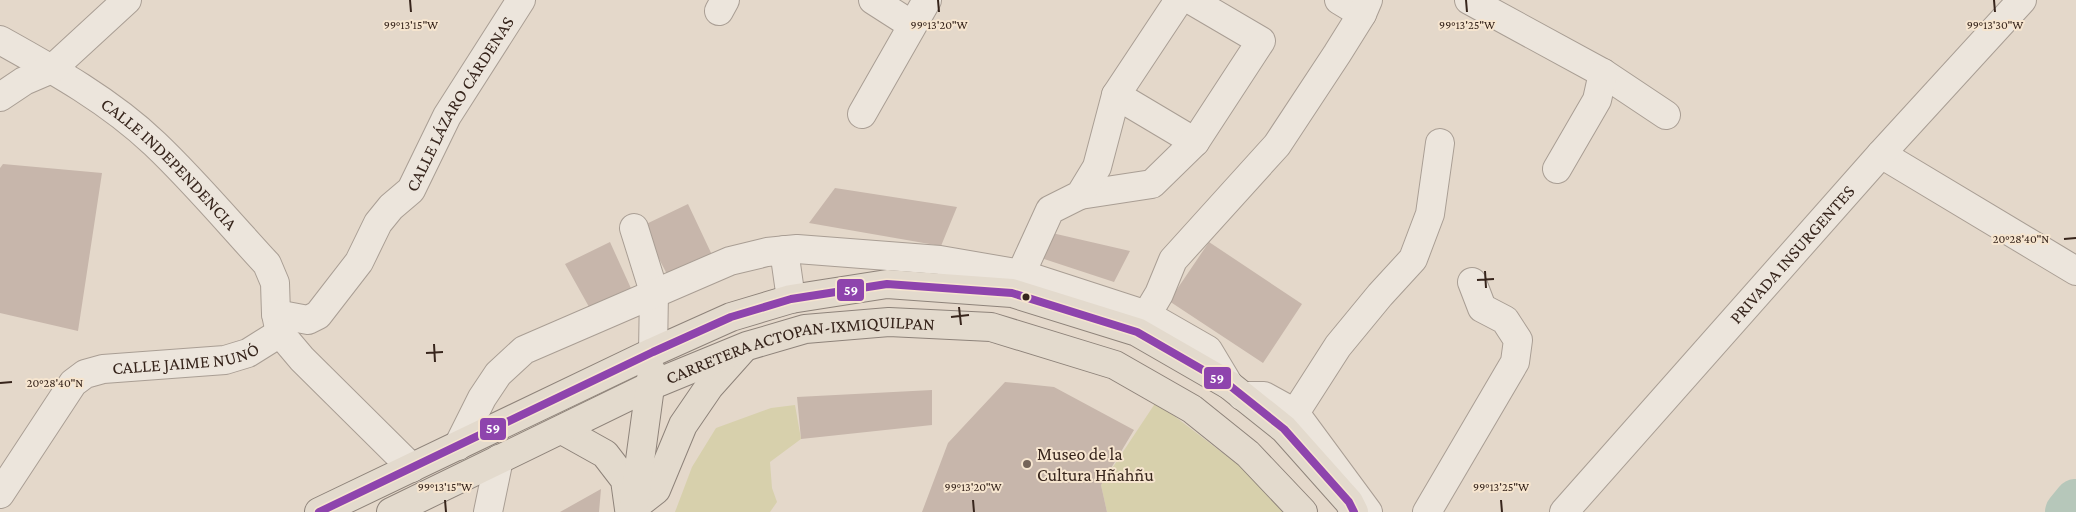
<svg xmlns="http://www.w3.org/2000/svg" width="2076" height="512" font-family="'Crimson Pro',serif">
<style>
.green{fill:#d7d0ac}
.lines{fill:none;stroke-linecap:round;stroke-linejoin:round}
.river{stroke:#b6c7ba;stroke-width:44}
.building{fill:#c7b6ab}
.minor-casing{stroke:#a99e94;stroke-width:30}
.major-casing{stroke:#8e837a;stroke-width:30}
.minor{stroke:#ece5dc;stroke-width:28}
.major{stroke:#e3dacd;stroke-width:28}
.bus-1-casing{stroke:#f6e5cf;stroke-width:11}
.bus-1{stroke:#8e44ad;stroke-width:8}
.ticks{fill:none;stroke:#37251c;stroke-width:2}
.bus-dot{fill:#37251c;stroke:#f6e5cf;stroke-width:2}
.poi-dot{fill:#746459;stroke:#f6e5cf;stroke-width:2}
.labels{text-anchor:middle;dominant-baseline:central;stroke-width:4;stroke-linejoin:round;paint-order:stroke}
.street-label{font-size:18px;fill:#37251c;stroke:#f6e5cf}
.poi-label{font-size:18px;fill:#37251c;stroke:#f6e5cf;text-anchor:start}
.ticks-label{font-size:12px;text-anchor:middle;fill:#37251c;stroke:#f6e5cf;stroke-width:4;stroke-linejoin:round;paint-order:stroke}
.line-badge{stroke:#f6e5cf;stroke-width:2}
.badge-label{font-size:14px;text-anchor:middle;font-weight:bold;fill:#fff}
</style>
<rect width="100%" height="100%" fill="#e4d8ca"/>
<path class="green" d="M 1156,402 L 1279,496 L 1293,512 L 1107,512 L 1101,485 Z
M 795,405 L 801,439 L 770,462 L 772,488 L 777,502 L 770,512 L 675,512 L 692,467 L 716,428 L 771,408 Z"/>
<g class="lines">
<path class="river" d="M 2067,512 L 2076,501"/>
</g>
<path class="building" d="M 3,164 L 102,173 L 78,331 L 0,313 L 0,168 Z
M 835,188 L 957,207 L 941,246 L 809,223 Z
M 688,204 L 713,257 L 669,278 L 642,226 Z
M 1052,233 L 1130,251 L 1114,282 L 1038,257 Z
M 610,242 L 634,295 L 593,314 L 565,264 Z
M 1209,242 L 1302,304 L 1263,363 L 1169,301 Z
M 1005,382 L 1054,387 L 1134,430 L 1101,485 L 1107,512 L 922,512 L 948,443 Z
M 932,390 L 932,425 L 801,439 L 797,397 Z
M 601,489 L 599,512 L 560,512 Z"/>
<g class="lines">
<g class="minor-casing">
<g id="minor">
<path d="M 873,0 L 912,25"/>
<path d="M 1339,0 L 1362,14"/>
<path d="M 1469,0 L 1603,73 L 1666,115"/>
<path d="M 719,11 L 725,0"/>
<path id="s1" d="M 0,40 C 54,70 110,101 155,144 C 194,181 230,224 267,264 L 275,283 L 276,314 L 280,333 L 302,359 L 412,468"/>
<path d="M 1116,95 L 1195,142"/>
<path d="M 0,97 L 24,81 L 52,69 L 127,0"/>
<path d="M 862,114 L 927,0"/>
<path d="M 1881,154 L 2076,271"/>
<path d="M 1557,169 L 1597,100 L 1603,73"/>
<path d="M 1080,195 L 1152,184 L 1195,142 L 1261,41 L 1191,0"/>
<path d="M 634,228 L 654,292 L 653,352"/>
<path d="M 784,250 L 791,299"/>
<path d="M 1013,291 L 1050,210 L 1080,195 L 1097,167 L 1116,95 L 1179,0"/>
<path id="s2" d="M 276,314 L 308,320 L 318,315 L 359,262 L 378,223 L 391,207 L 411,190 L 447,116 L 521,0"/>
<path d="M 1137,331 L 1159,294 L 1173,260 L 1277,145 L 1337,54 L 1362,14 L 1368,0"/>
<path d="M 1242,396 L 1264,396 L 1295,413 L 1368,512"/>
<path d="M 1295,413 L 1338,346 L 1380,295 L 1413,259 L 1430,214 L 1440,143"/>
<path d="M 458,446 L 482,398 L 498,374 L 524,350 L 730,261 L 767,252 L 797,249 L 940,260 L 1021,274 L 1147,315 L 1208,350 L 1229,385"/>
<path id="s3" d="M 0,494 L 73,383 L 85,374 L 103,369 L 225,360 L 248,353 L 280,333"/>
<path d="M 488,512 L 499,459"/>
<path d="M 1427,512 L 1515,362 L 1518,340 L 1505,320 L 1482,308 L 1472,282"/>
<path id="s4" d="M 1564,512 L 1881,154 L 2022,0"/>
</g>
</g>
<g class="major-casing">
<g id="major">
<path d="M 562,430 L 605,454 L 625,480 L 629,509"/>
<path d="M 634,507 L 656,490 L 683,425 L 709,387 L 742,350"/>
<path d="M 319,512 L 653,352 L 731,317 L 791,299 L 887,284 L 1012,293 L 1137,332 L 1229,385 L 1284,429 L 1349,502 L 1354,512"/>
<path id="s5" d="M 391,512 L 652,385 L 747,346 L 805,329 L 889,322 L 991,327 L 1115,365 L 1192,409 L 1248,454 L 1303,512"/>
<path d="M 633,512 L 652,372"/>
</g>
</g>
<use href="#minor" class="minor"/>
<use href="#major" class="major"/>
<g class="bus-1-casing">
<path id="bus-1" d="M 319,512 L 653,352 L 731,317 L 791,299 L 887,284 L 1012,293 L 1137,332 L 1229,385 L 1284,429 L 1349,502 L 1354,512"/>
</g>
<use href="#bus-1" class="bus-1"/>
</g>
<path class="ticks" d="M 410,0 L 411,12M 938,0 L 939,12M 1466,0 L 1467,12M 1994,0 L 1995,12M 2064,239 L 2076,238M 1485,271 L 1486,288M 1477,280 L 1494,279M 959,307 L 961,325M 951,317 L 969,315M 434,344 L 435,362M 426,353 L 443,352M 0,383 L 12,382M 445,500 L 446,512M 973,500 L 974,512M 1501,500 L 1502,512"/>
<circle class="bus-dot" cx="1026" cy="297" r="4.5"/>
<circle class="poi-dot" cx="1027" cy="464" r="5"/>
<g class="labels">
<g class="street-label">
<text stroke="none"><textPath href="#s2" startOffset="300">CALLE LÁZARO CÁRDENAS</textPath></text>
<text stroke="none"><textPath href="#s1" startOffset="211">CALLE INDEPENDENCIA</textPath></text>
<text stroke="none"><textPath href="#s4" startOffset="344">PRIVADA INSURGENTES</textPath></text>
<text stroke="none"><textPath href="#s5" startOffset="445">CARRETERA ACTOPAN-IXMIQUILPAN</textPath></text>
<text stroke="none"><textPath href="#s3" startOffset="250">CALLE JAIME NUNÓ</textPath></text>
</g>
<g class="poi-label">
<text x="1037" y="454">Museo de la<tspan x="1037" dy="21">Cultura Hñahñu</tspan></text>
</g>
</g>
<g class="ticks-label">
<text x="411" y="29">99°13'15"W</text>
<text x="939" y="29">99°13'20"W</text>
<text x="1467" y="29">99°13'25"W</text>
<text x="1995" y="29">99°13'30"W</text>
<text x="2021" y="243">20°28'40"N</text>
<text x="55" y="387">20°28'40"N</text>
<text x="445" y="491">99°13'15"W</text>
<text x="973" y="491">99°13'20"W</text>
<text x="1501" y="491">99°13'25"W</text>
</g>
<g class="line-badge">
<rect x="836" y="278" width="29" height="24" rx="5" fill="#8e44ad"/>
<rect x="1203" y="366" width="29" height="24" rx="5" fill="#8e44ad"/>
<rect x="479" y="417" width="28" height="24" rx="5" fill="#8e44ad"/>
</g>
<g class="badge-label">
<text x="851" y="295">59</text>
<text x="1217" y="383">59</text>
<text x="493" y="433">59</text>
</g>
</svg>
